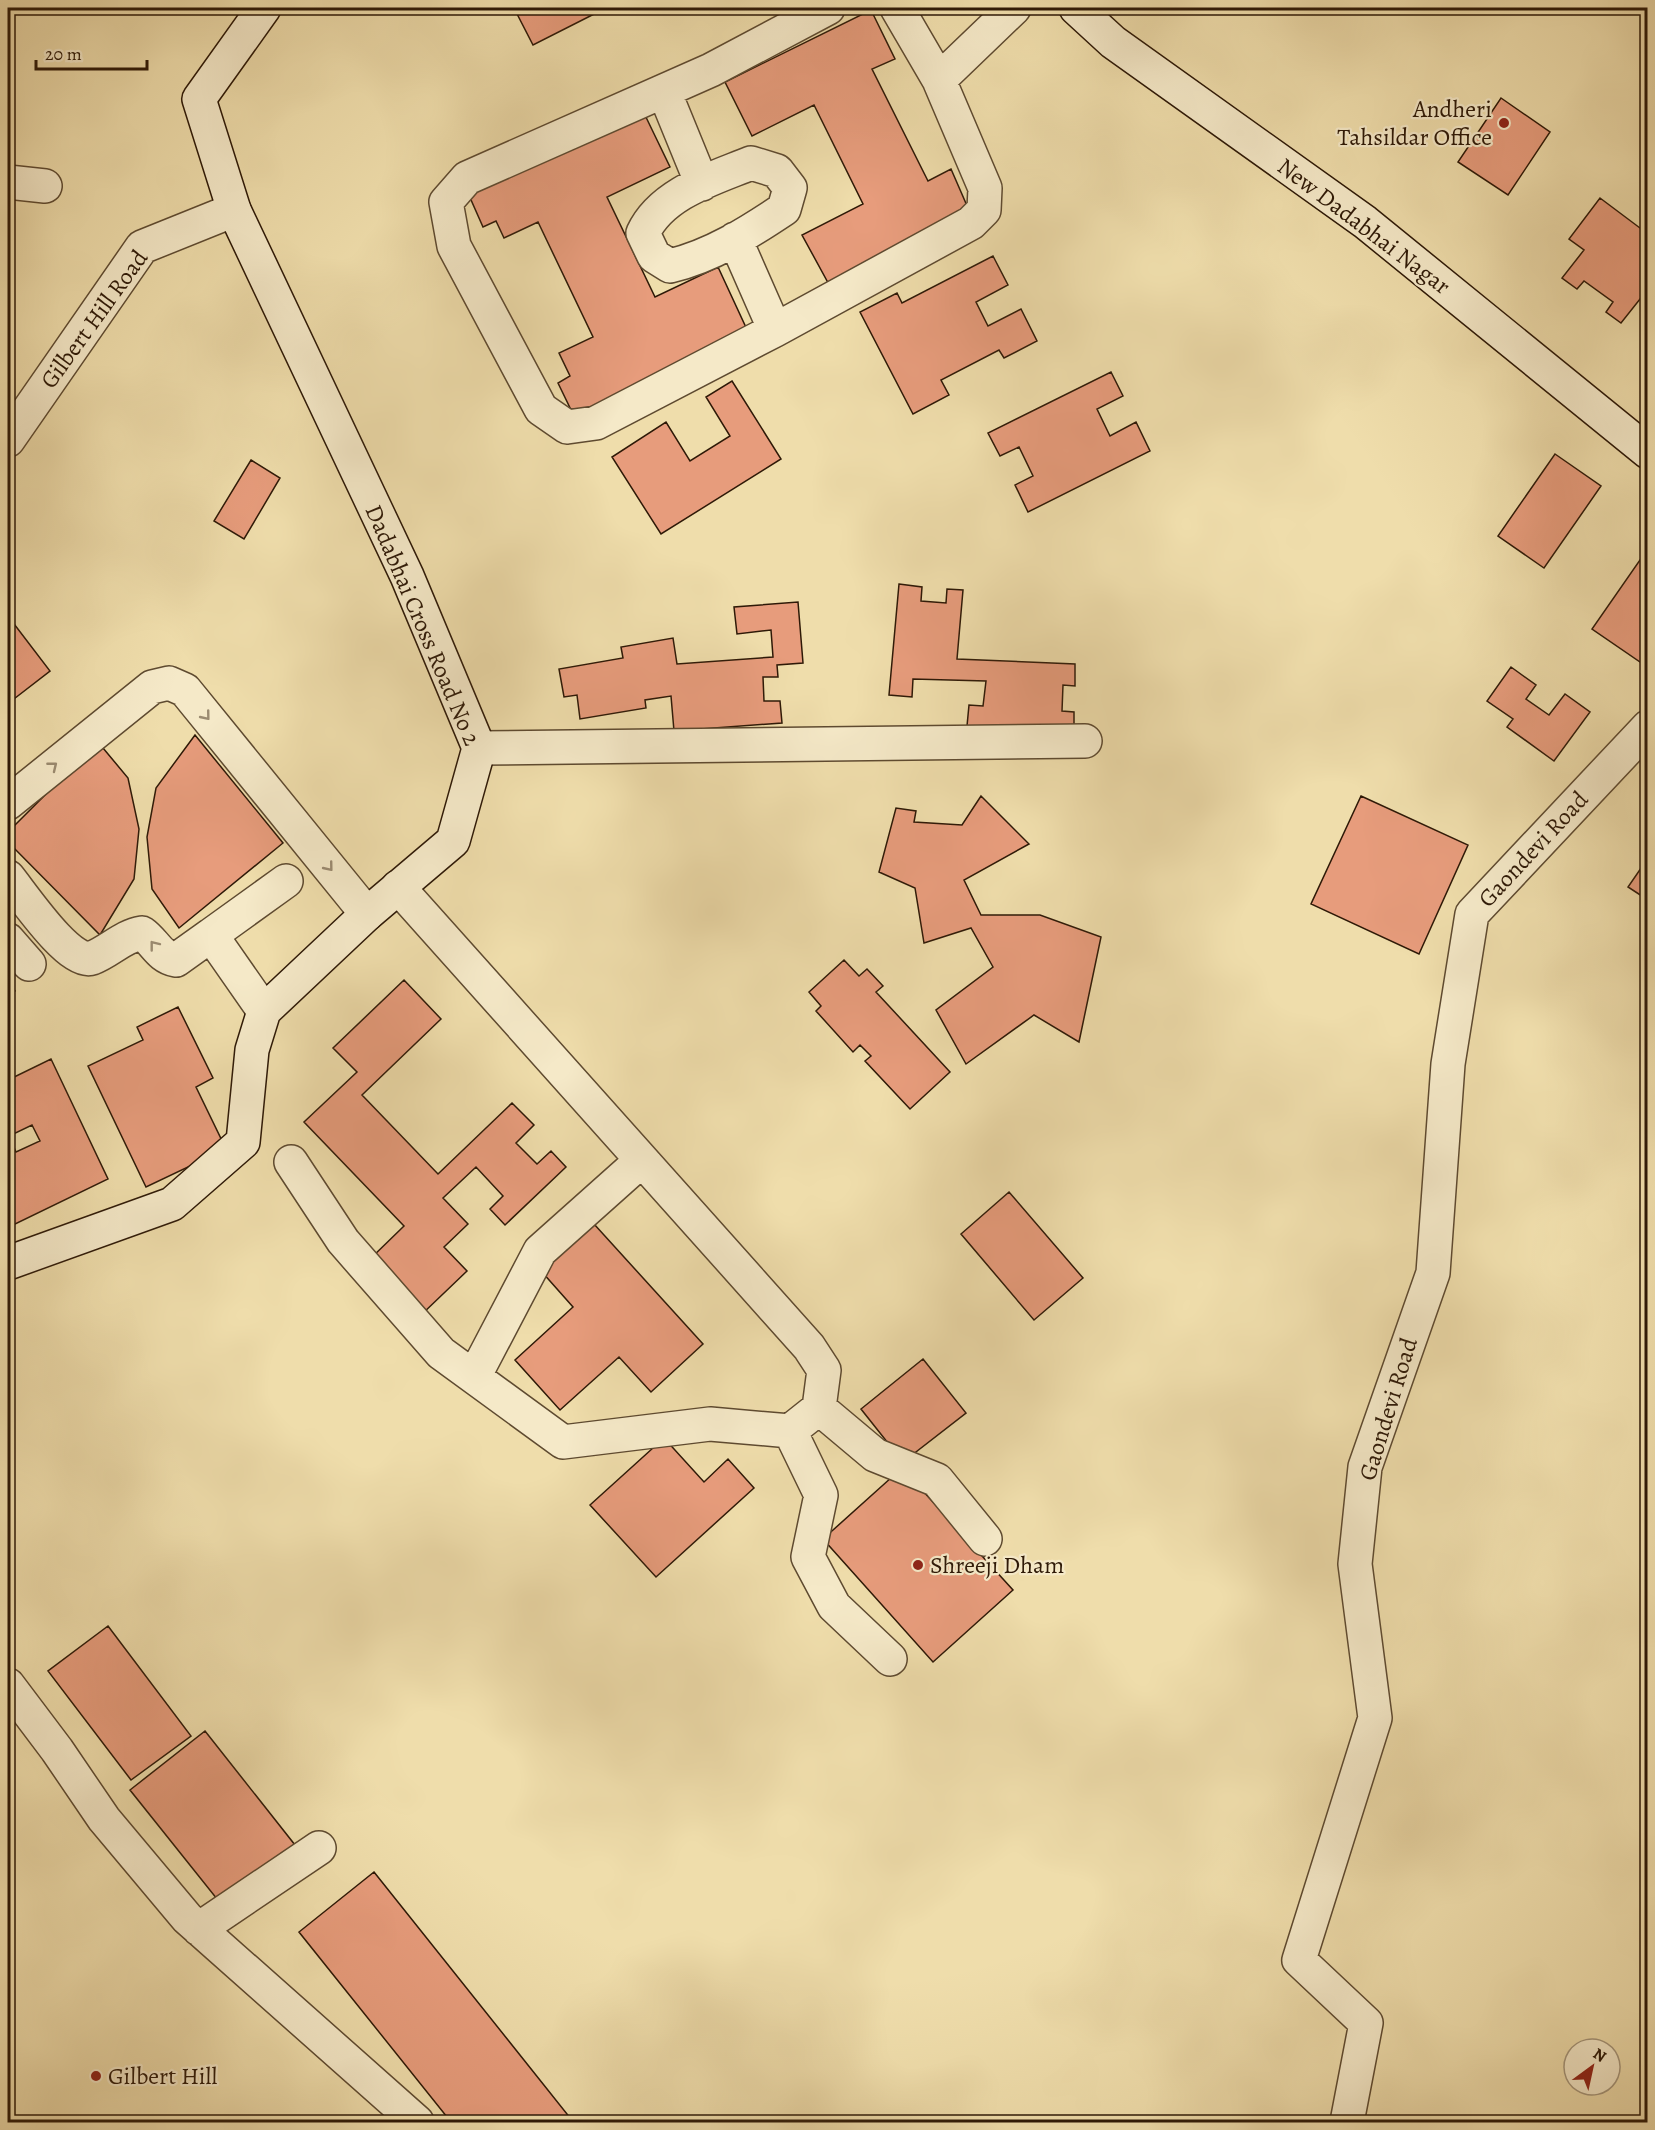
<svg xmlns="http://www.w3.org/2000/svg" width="1655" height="2130" font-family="Alegreya,serif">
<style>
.building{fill:#e79c7c;stroke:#2e1907;stroke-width:1.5;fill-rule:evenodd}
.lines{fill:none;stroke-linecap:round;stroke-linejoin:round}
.street-casing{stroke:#5e4a30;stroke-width:36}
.secondary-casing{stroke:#2e1907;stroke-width:36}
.street{stroke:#f5e9c8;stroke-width:33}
.secondary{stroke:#f5e9c8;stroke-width:33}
.oneway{stroke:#9b8b71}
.poi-dot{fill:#8f2418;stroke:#f5e9c8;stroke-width:2}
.labels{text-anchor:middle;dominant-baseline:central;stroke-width:4.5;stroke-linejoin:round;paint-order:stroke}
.poi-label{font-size:24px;fill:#2e1907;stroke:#f5e9c8;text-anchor:start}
.street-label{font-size:24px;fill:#2e1907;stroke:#f5e9c8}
</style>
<rect width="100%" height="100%" fill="#efddab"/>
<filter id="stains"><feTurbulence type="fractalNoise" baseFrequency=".00333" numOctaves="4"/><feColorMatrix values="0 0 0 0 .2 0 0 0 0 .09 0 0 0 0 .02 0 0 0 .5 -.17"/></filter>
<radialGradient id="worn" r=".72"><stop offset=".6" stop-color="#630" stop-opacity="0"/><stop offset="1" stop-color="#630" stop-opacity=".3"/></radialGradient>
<path class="building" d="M 514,8 L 606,8 L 533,45 Z
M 871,10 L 895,59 L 872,69 L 928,181 L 951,169 L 971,215 L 832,290 L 802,235 L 863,204 L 814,105 L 752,136 L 725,82 Z
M 1501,98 L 1550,132 L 1508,195 L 1458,162 Z
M 643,111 L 670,167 L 607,197 L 655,297 L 718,267 L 749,334 L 574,416 L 558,383 L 570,376 L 559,353 L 593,337 L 538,222 L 504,238 L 496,221 L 483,227 L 468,193 Z
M 1600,198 L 1648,234 L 1648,289 L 1621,323 L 1606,312 L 1613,302 L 1584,281 L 1577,289 L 1562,278 L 1584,250 L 1569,239 Z
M 993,256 L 1008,285 L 976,302 L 988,326 L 1021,309 L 1037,341 L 1004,358 L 999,350 L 941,380 L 949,395 L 913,414 L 860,312 L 897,293 L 902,303 Z
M 1111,372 L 1123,396 L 1097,409 L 1110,436 L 1136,422 L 1150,451 L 1028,512 L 1015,485 L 1033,476 L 1019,447 L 1000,456 L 988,433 Z
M 732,381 L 781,459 L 661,534 L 612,457 L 666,422 L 690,461 L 730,436 L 706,397 Z
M 1555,454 L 1601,486 L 1544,568 L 1498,536 Z
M 251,460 L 280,478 L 244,539 L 214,521 Z
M 1648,537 L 1648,658 L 1643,664 L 1592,629 L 1647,550 L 1641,546 Z
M 899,584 L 922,587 L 921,601 L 946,603 L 947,589 L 963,590 L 957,659 L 1075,664 L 1075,686 L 1063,685 L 1062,711 L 1074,712 L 1074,730 L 967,726 L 969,705 L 983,706 L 986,681 L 913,679 L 912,697 L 889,695 Z
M 798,602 L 803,663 L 777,665 L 778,677 L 763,677 L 764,701 L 780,701 L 782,723 L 674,731 L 671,696 L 645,700 L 646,708 L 580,719 L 577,695 L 564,697 L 559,669 L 623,658 L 621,647 L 673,638 L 677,664 L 773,657 L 771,630 L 737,634 L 734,607 Z
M 8,616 L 50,671 L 10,702 L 8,699 Z
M 1511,667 L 1536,685 L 1526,699 L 1549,715 L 1565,694 L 1590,712 L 1554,761 L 1507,727 L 1513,719 L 1487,701 Z
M 195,735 L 283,843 L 179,928 L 152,889 L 147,837 L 156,788 Z
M 98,742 L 128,778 L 139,829 L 134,879 L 100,935 L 8,842 L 8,832 Z
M 981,796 L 1029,844 L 964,880 L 981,915 L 1040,915 L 1101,937 L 1079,1042 L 1034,1015 L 966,1064 L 936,1010 L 993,967 L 971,928 L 924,943 L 915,888 L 879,872 L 896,808 L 916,811 L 914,822 L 962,825 Z
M 1361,796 L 1468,845 L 1419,954 L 1311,904 Z
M 1648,858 L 1648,900 L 1628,887 Z
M 844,960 L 859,976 L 867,969 L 883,986 L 876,992 L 950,1072 L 910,1109 L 865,1061 L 871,1056 L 860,1045 L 853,1052 L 816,1011 L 821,1006 L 809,992 Z
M 404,980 L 441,1019 L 362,1095 L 438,1174 L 512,1103 L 534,1125 L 516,1143 L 537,1164 L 551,1151 L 566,1167 L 505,1225 L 490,1209 L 503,1196 L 476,1167 L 443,1198 L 468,1224 L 444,1247 L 467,1271 L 420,1316 L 367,1262 L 404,1226 L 304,1122 L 357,1072 L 333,1048 Z
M 8,982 L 15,991 L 8,997 Z
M 178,1007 L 213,1078 L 196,1087 L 226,1149 L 146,1187 L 88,1066 L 143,1040 L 137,1027 Z
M 51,1059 L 108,1179 L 11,1226 L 8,1219 L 8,1080 ZM 32,1125 L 40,1141 L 16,1152 L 9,1136 Z
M 1009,1192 L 1083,1278 L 1034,1320 L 961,1234 Z
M 594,1224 L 703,1344 L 651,1392 L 619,1357 L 560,1410 L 515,1360 L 573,1307 L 542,1272 Z
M 923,1359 L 966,1413 L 903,1462 L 861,1409 Z
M 664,1438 L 704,1482 L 728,1459 L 754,1488 L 656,1577 L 590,1505 Z
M 902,1468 L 1013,1590 L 933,1662 L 823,1539 Z
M 108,1626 L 191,1736 L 131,1780 L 48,1671 Z
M 205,1731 L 295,1845 L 221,1904 L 130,1790 Z
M 374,1872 L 571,2119 L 566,2122 L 451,2122 L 299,1932 Z"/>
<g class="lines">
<g class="street-casing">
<path id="street" d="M 828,8 L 711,70 L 467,178 L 446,202 L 454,246 L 541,409 L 567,427 L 596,423 L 775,330 L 971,223 L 984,210 L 985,188 L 939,80 L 897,8
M 939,80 L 1014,8
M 664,91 L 702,184
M 751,163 L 777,171 L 790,188 L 784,209 C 748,233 712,256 670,266 L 654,256 L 643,233 C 662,193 712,179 751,163 Z
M 8,182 L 45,186
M 735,239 L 775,330
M 8,440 L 142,247 L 234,210
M 479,748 L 1085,741
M 8,803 L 152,687 L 169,683 L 185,690 L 367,914
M 8,877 C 22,894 70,966 92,958 C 110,951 123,936 142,933 C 155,942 159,957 176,960 L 211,935 L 264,1011
M 211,935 L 286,881
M 8,940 L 29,964
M 291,1162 L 343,1241 L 441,1353 L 563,1442 L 710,1424 L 790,1431 L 819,1408 L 824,1370 L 809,1347 L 398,887
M 474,1377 L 540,1251 L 642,1160
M 819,1408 L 875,1455 L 937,1480 L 985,1539
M 790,1431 L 821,1495 L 808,1557 L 834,1606 L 890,1659
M 8,1685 L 57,1750 L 104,1819 L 187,1918 L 417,2122
M 199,1929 L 319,1848
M 1347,2122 L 1366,2023 L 1299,1960 L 1375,1718 L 1355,1564 L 1365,1467 L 1433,1273 L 1448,1064 L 1472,914 L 1648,727"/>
</g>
<g class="secondary-casing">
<path id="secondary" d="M 1076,8 L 1113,42 L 1365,222 L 1648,452
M 8,1263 L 172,1204 L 243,1142 L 252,1050 L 264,1011 L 367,914 L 453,841 L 479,748 L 407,576 L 234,210 L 199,99 L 264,8"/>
</g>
<use href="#street" class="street"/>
<use href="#secondary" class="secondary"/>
</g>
<defs><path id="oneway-chevron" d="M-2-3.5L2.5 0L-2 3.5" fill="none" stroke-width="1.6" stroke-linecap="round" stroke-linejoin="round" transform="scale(1.5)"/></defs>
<g class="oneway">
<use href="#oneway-chevron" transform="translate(206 716) rotate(51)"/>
<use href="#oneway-chevron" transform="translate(53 766) rotate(-39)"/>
<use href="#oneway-chevron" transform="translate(329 867) rotate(51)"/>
<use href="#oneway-chevron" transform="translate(154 945) rotate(-128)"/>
</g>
<g class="poi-dot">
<circle cx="1504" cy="123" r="6"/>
<circle cx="918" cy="1565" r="6"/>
<circle cx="96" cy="2076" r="6"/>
</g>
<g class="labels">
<g class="poi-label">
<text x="1492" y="109" text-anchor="end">Andheri<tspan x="1492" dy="28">Tahsildar Office</tspan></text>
<text x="930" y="1565">Shreeji Dham</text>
<text x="108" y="2076">Gilbert Hill</text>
</g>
<g class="street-label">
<text transform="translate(1364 226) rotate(37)">New Dadabhai Nagar</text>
<text transform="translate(94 319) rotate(-54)">Gilbert Hill Road</text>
<text transform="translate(423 625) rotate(67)">Dadabhai Cross Road No 2</text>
<text transform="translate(1533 849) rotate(-47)">Gaondevi Road</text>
<text transform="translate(1388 1409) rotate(-73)">Gaondevi Road</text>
</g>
</g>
<rect width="1655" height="2130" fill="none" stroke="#efddab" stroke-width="30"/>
<rect x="9" y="9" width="1637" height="2112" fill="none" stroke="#2e1907" stroke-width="3"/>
<rect x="15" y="15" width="1625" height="2100" fill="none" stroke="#2e1907" stroke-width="1.5"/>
<g transform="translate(1592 2067) rotate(33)"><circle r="28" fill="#f5e9c8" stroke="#a5967b" stroke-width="1.5"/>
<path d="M0-4.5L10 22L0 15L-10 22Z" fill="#8f2418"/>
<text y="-9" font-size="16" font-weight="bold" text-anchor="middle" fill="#2e1907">N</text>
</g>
<path d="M36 60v9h111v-9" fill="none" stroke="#2e1907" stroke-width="3"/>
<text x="45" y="60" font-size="18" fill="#2e1907" stroke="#f5e9c8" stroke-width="4.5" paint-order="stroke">20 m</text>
<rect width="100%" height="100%" filter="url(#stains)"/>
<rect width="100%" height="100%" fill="url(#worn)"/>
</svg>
